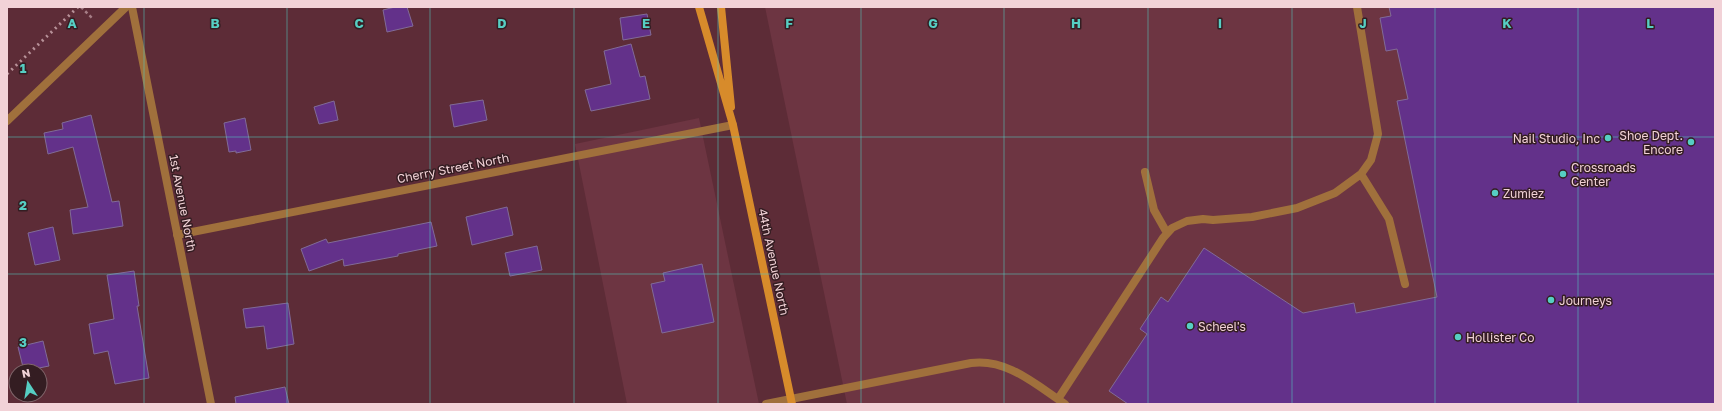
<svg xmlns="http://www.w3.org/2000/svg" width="1722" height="411" font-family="'Golos Text',sans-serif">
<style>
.built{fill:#6d3542}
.building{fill:#63318a;stroke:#816b97}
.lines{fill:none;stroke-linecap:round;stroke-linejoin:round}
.path{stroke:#a57d85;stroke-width:2.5;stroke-dasharray:3 3;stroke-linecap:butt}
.lane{stroke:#a0703c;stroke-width:8}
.street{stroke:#a0703c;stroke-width:8}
.secondary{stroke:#d78b2b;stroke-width:8}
.rail{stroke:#b89299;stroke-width:3;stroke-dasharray:2 4;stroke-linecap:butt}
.grid{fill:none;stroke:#56cec3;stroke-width:1;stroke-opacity:0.55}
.poi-dot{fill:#56cec3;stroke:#341d22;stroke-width:1.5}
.labels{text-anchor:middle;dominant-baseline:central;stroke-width:3;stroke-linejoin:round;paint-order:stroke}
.poi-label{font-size:12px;fill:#f2d2d7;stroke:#341d22;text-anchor:start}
.street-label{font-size:12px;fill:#f2d2d7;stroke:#341d22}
.grid-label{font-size:13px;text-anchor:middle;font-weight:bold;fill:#56cec3;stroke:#341d22;stroke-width:3;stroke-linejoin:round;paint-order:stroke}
</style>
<rect width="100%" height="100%" fill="#5d2c37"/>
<path class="built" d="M 765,7 L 1715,7 L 1715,404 L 847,404 Z
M 699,118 L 759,404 L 627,404 L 575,144 Z"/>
<path class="building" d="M 395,7 L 407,7 L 413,26 L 387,32 L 383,10 Z
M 1389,7 L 1715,7 L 1715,404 L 1128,404 L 1109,391 L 1147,334 L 1140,329 L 1161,297 L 1168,302 L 1204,248 L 1303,313 L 1354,303 L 1356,313 L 1437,297 L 1397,101 L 1408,99 L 1397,49 L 1386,51 L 1380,18 L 1391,16 Z
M 647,14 L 651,35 L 623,40 L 620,18 Z
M 631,44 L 640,77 L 645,76 L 650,99 L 591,111 L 585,90 L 611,84 L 604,51 Z
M 483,100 L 487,120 L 454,127 L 450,105 Z
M 334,101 L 338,120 L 319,124 L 314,107 Z
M 91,115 L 112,202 L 119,201 L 123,226 L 73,234 L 70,210 L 88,207 L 73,147 L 48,154 L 44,133 L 63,129 L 62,123 Z
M 245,118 L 251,150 L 236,153 L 236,151 L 229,152 L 224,123 Z
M 507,207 L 513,235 L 472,245 L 466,217 Z
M 431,222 L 437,246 L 398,254 L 398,256 L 344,266 L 343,259 L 309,271 L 301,249 L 326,239 L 328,243 Z
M 53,227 L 60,260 L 35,265 L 28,233 Z
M 537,246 L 542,270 L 510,276 L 505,253 Z
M 702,264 L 714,322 L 662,333 L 651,284 L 665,281 L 663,273 Z
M 134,271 L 139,306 L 137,306 L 149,378 L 115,384 L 108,351 L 94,354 L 89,324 L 114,319 L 107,275 Z
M 288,303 L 294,344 L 267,349 L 264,326 L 246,328 L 243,309 Z
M 43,341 L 49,366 L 24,371 L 18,347 Z
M 285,387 L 289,404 L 236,404 L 235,397 Z"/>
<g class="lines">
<path class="path" d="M 81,7 L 93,19"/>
<path class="lane" d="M 7,121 L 126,7
M 1145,172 L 1154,210 L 1167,233
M 1361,174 L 1389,219 L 1405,284
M 791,399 L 971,363 C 1007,358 1036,385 1065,404
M 1058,399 L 1163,238 L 1172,228 L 1187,221 L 1203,219 L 1213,220 L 1252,217 L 1297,208 L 1335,193 L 1361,174 L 1371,160 L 1378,134 L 1357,7"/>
<path class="street" d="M 132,7 L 211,404
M 177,235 L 733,125
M 766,404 L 791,399"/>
<path class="secondary" d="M 699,7 L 733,125 L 792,404
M 721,7 L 731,107"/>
<path class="rail" d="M 7,74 L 78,7"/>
</g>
<path class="grid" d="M 144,7 L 144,404M 287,7 L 287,404M 430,7 L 430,404M 574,7 L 574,404M 718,7 L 718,404M 861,7 L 861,404M 1004,7 L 1004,404M 1148,7 L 1148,404M 1292,7 L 1292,404M 1435,7 L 1435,404M 1578,7 L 1578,404M 7,137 L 1715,137M 7,274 L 1715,274"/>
<g class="poi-dot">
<circle cx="1608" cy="138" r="4"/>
<circle cx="1691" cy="142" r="4"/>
<circle cx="1563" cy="174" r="4"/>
<circle cx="1495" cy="193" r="4"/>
<circle cx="1551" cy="300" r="4"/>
<circle cx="1190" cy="326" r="4"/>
<circle cx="1458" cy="337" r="4"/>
</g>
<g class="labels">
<g class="poi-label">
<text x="1683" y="135" text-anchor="end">Shoe Dept.<tspan x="1683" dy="14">Encore</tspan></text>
<text x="1600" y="138" text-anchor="end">Nail Studio, Inc</text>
<text x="1571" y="167">Crossroads<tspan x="1571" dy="14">Center</tspan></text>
<text x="1503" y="193">Zumiez</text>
<text x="1559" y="300">Journeys</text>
<text x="1198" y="326">Scheel's</text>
<text x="1466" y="337">Hollister Co</text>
</g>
<g class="street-label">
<text transform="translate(453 168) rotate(-11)">Cherry Street North</text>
<text transform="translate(183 203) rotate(79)">1st Avenue North</text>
<text transform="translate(774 262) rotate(78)">44th Avenue North</text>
</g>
</g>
<g class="grid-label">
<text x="72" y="28">A</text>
<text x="215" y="28">B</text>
<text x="359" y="28">C</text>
<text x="502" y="28">D</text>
<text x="646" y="28">E</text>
<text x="789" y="28">F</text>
<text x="933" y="28">G</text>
<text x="1076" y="28">H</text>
<text x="1220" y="28">I</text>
<text x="1363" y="28">J</text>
<text x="1507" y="28">K</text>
<text x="1650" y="28">L</text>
<text x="23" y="73">1</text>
<text x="23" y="210">2</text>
<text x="23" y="347">3</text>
</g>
<rect width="1722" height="411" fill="none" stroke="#f2d2d7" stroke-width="16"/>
<g transform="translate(28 383) rotate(348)"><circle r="19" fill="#341d22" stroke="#80656a"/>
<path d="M0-3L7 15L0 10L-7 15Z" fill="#56cec3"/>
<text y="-6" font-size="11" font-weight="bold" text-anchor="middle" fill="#f2d2d7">N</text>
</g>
</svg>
